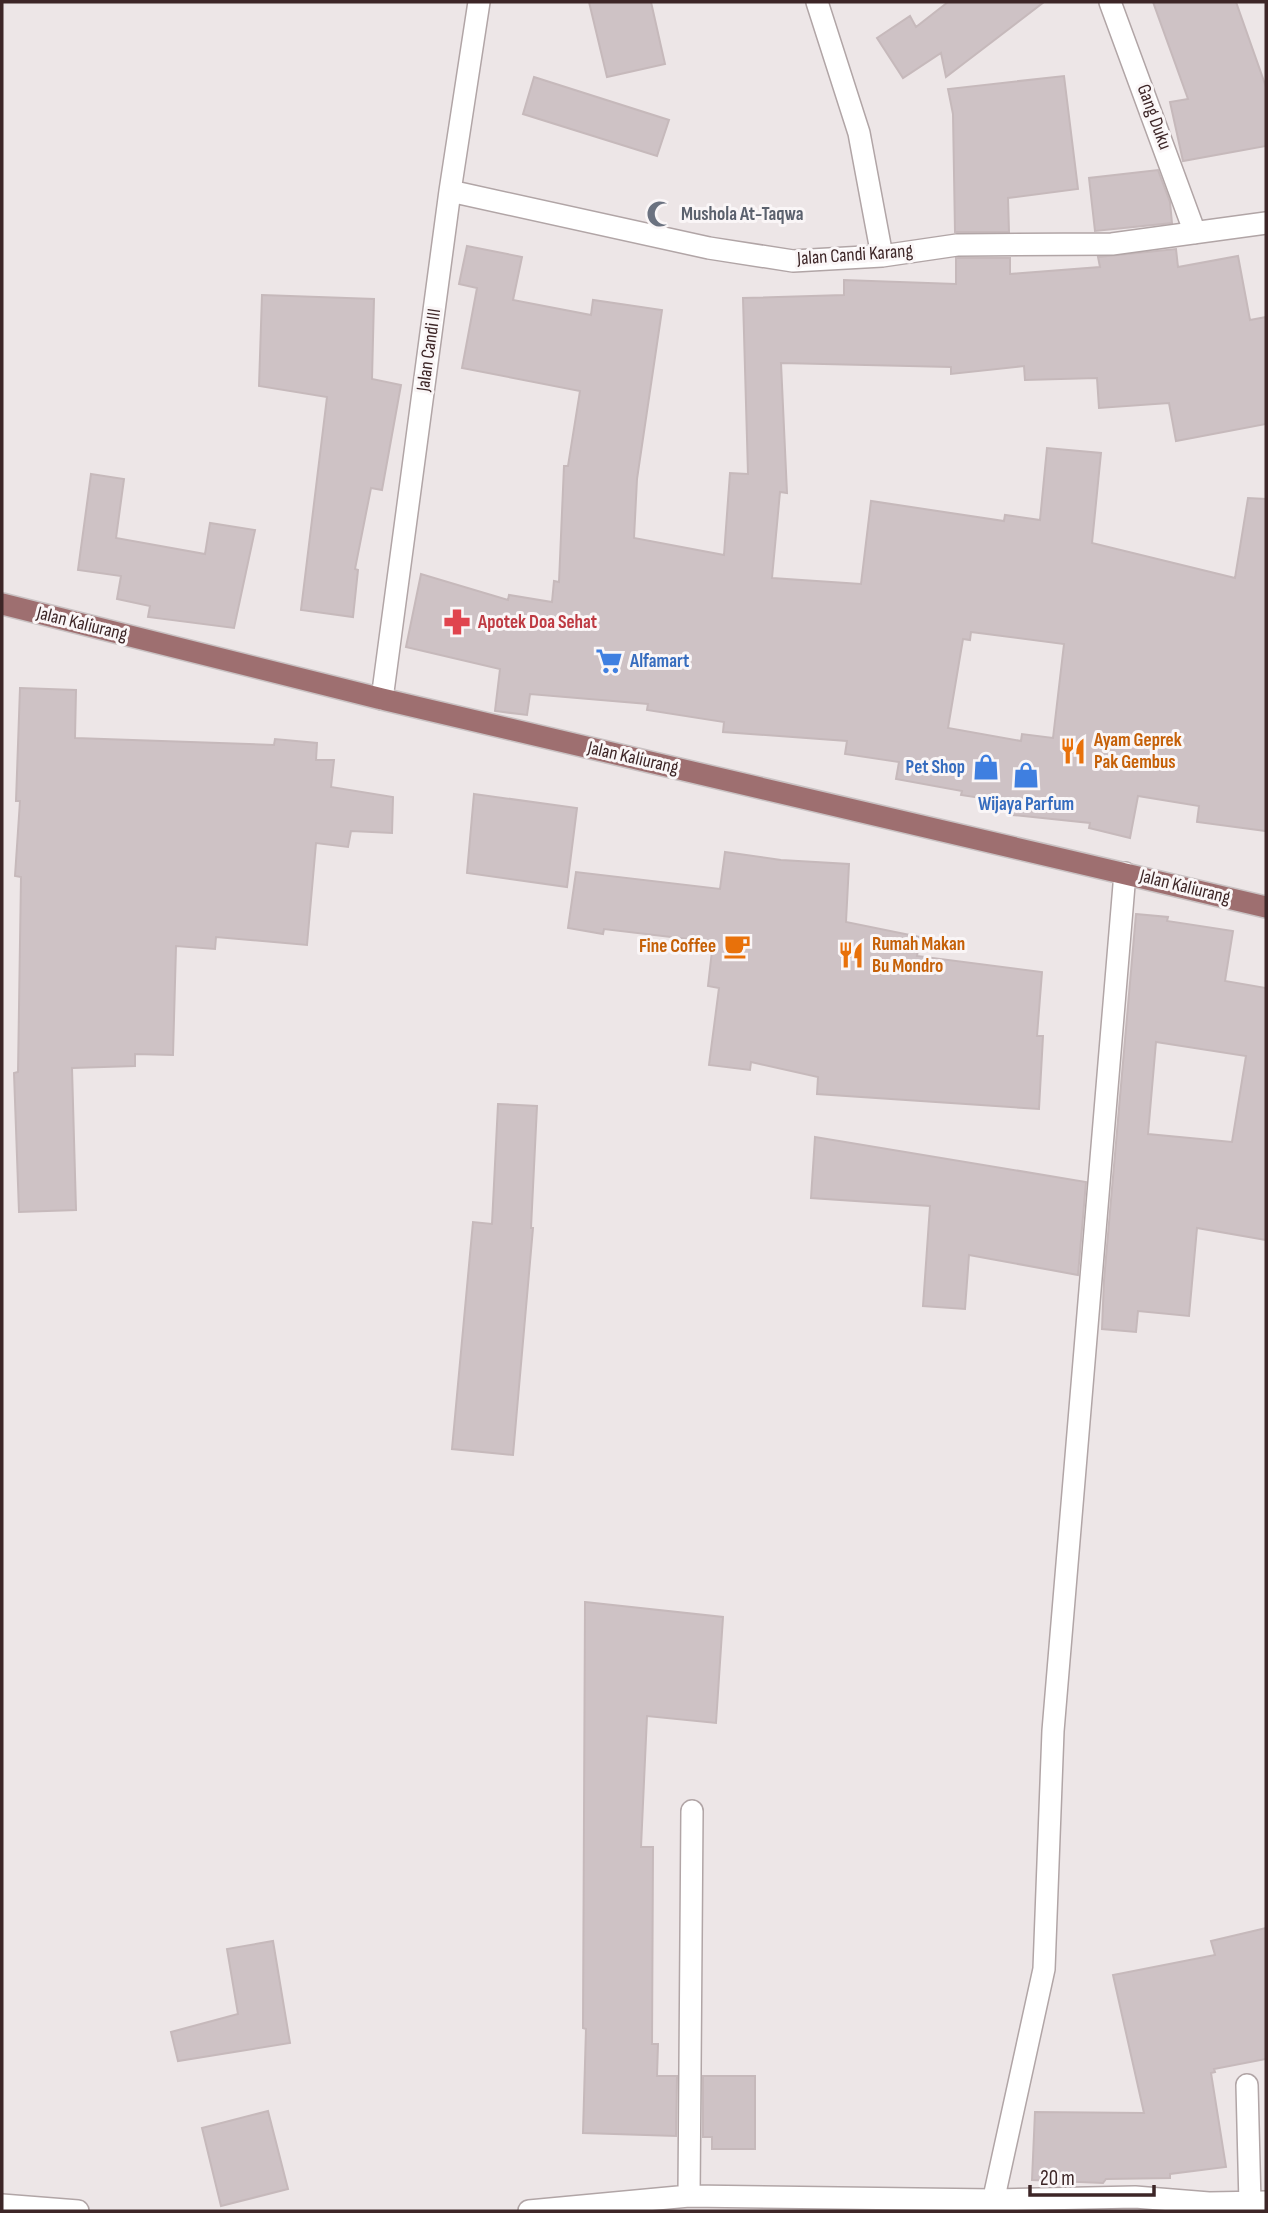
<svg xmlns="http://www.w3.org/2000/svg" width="1268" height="2213" font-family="'Sofia Sans Condensed',sans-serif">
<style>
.building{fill:#cec2c5;stroke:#c6b9bb;stroke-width:2;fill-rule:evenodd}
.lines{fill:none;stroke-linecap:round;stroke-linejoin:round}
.street-casing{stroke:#b1a5a6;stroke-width:24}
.primary-casing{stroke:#c9c2c3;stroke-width:24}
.street{stroke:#fff;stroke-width:21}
.primary{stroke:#9e6f70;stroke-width:21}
.labels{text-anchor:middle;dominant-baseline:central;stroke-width:6;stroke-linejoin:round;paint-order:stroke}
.street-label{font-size:19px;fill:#3d2627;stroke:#faf6f7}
.worship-label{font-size:19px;font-weight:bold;fill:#5b616d;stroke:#faf6f7;text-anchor:start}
.health-label{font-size:19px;font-weight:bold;fill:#be3a42;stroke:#faf6f7;text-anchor:start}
.shop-label{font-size:19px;font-weight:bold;fill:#366cbe;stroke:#faf6f7;text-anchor:start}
.food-label{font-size:19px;font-weight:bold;fill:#c56008;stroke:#faf6f7;text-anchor:start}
</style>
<rect width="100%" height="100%" fill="#ede6e7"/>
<path class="building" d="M 589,2 L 651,2 L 665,64 L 607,77 Z
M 948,2 L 1044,2 L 946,77 L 941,53 L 903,78 L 877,38 L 910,16 L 916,27 Z
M 1153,2 L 1236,2 L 1266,87 L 1266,146 L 1183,161 L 1170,102 L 1188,99 Z
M 1064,76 L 1078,189 L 1008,198 L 1009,232 L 955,232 L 953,114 L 948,89 Z
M 534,77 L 669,120 L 657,156 L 523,114 Z
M 1158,170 L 1170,202 L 1172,223 L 1095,231 L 1089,178 Z
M 467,246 L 522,257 L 513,300 L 591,315 L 593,300 L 662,310 L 637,479 L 634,538 L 724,555 L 730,473 L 748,474 L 743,298 L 844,295 L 844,280 L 956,284 L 956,258 L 1010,258 L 1010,274 L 1100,267 L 1098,257 L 1176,249 L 1178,267 L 1238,256 L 1250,320 L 1266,317 L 1266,424 L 1176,441 L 1169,403 L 1099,408 L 1097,378 L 1025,380 L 1024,366 L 951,374 L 951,367 L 781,363 L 787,493 L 780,492 L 772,578 L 861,584 L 871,501 L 1004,521 L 1005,515 L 1040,520 L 1047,448 L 1101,453 L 1092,543 L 1235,578 L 1248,498 L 1266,499 L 1266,831 L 1197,822 L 1199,806 L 1138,796 L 1130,838 L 1089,828 L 1090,823 L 1013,815 L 1014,803 L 961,795 L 962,791 L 896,779 L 899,762 L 845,754 L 847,741 L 723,732 L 724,722 L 647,710 L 648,704 L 530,694 L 527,715 L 495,711 L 500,669 L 406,647 L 421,574 L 508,600 L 509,595 L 552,602 L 554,581 L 559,582 L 564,466 L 568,466 L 580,391 L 462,368 L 477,288 L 459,284 ZM 971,632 L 1064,644 L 1053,738 L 1022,734 L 1021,741 L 948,728 L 963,639 L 970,640 Z
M 262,295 L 374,299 L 372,379 L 401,385 L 382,490 L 371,488 L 355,569 L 358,570 L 353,617 L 301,610 L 327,397 L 259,386 Z
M 91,474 L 124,479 L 116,538 L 205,554 L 210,523 L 255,530 L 234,628 L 148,617 L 150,606 L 117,599 L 121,576 L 78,570 Z
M 20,688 L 76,690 L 75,738 L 274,745 L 275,739 L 317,743 L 316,760 L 334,760 L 331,787 L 393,797 L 392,833 L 351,831 L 348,847 L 316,843 L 307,945 L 216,937 L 215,949 L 176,946 L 173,1055 L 135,1054 L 135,1066 L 72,1068 L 76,1210 L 19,1212 L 14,1073 L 18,1072 L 21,877 L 15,876 L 20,801 L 16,801 Z
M 474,794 L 577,808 L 567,887 L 467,873 Z
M 725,852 L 781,860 L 849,864 L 846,922 L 920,937 L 917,956 L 1042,972 L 1037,1036 L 1043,1036 L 1039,1109 L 817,1094 L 818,1077 L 751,1062 L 750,1070 L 709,1065 L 719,988 L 708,986 L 713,942 L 604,929 L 603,934 L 568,928 L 576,872 L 720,889 Z
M 1136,914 L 1168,917 L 1167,921 L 1233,931 L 1225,981 L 1266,988 L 1266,1240 L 1197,1228 L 1189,1316 L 1138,1311 L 1136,1332 L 1102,1329 L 1104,1280 ZM 1156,1042 L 1246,1056 L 1232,1142 L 1148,1134 Z
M 498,1104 L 537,1106 L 531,1228 L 533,1228 L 513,1455 L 452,1449 L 473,1222 L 492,1224 Z
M 815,1137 L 1086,1182 L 1078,1275 L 969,1255 L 965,1309 L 923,1306 L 930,1206 L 811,1198 Z
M 585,1602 L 723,1617 L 716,1723 L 647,1716 L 641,1847 L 653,1847 L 652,2044 L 658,2044 L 657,2076 L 677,2076 L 676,2136 L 583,2133 L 586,2029 L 583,2028 Z
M 1266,1928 L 1266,2059 L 1214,2069 L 1215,2072 L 1211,2073 L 1226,2167 L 1170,2174 L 1170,2178 L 1106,2179 L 1103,2183 L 1032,2180 L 1035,2112 L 1144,2113 L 1113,1975 L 1215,1955 L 1211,1941 Z
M 273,1941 L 290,2043 L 178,2061 L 171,2032 L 238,2014 L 227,1949 Z
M 703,2076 L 755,2076 L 755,2149 L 712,2149 L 712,2137 L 703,2137 Z
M 268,2111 L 288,2189 L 221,2206 L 202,2128 Z"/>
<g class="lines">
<g class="street-casing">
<path id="street" d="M 817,2 L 859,133 L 882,256
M 1110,2 L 1195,233
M 450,191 L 709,248 L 793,261 L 882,256 L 957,245 L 1112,244 L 1266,223
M 382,699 L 450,191 L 479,2
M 1247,2085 L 1250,2204
M 689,2196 L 692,1811
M 2,2205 L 78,2211
M 529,2211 L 689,2196 L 993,2200 L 1135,2197 L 1209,2203 L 1266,2202
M 991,2211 L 1044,1969 L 1053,1731 L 1125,873"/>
</g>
<g class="primary-casing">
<path id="primary" d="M 2,604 L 382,699 L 1266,907"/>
</g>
<use href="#street" class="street"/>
<use href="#primary" class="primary"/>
</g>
<defs>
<g id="mosque-bare" transform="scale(2.1)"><path d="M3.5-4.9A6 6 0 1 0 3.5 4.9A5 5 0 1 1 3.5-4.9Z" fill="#6b7280" stroke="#faf6f7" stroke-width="2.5" paint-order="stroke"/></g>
<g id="pharmacy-bare" transform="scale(2.1)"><path d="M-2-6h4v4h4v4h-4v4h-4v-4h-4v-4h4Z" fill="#e0444e" stroke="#faf6f7" stroke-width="2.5" paint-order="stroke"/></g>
<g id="supermarket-bare" transform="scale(2.1)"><path d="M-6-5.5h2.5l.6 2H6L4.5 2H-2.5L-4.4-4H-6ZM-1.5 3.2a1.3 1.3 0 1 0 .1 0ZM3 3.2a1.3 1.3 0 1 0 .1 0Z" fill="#3f7fe0" stroke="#faf6f7" stroke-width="2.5" paint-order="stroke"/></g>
<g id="restaurant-bare" transform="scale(2.1)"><path d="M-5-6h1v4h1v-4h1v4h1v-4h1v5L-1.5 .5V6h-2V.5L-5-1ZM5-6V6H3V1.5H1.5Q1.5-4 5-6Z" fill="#e8710a" stroke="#faf6f7" stroke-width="2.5" paint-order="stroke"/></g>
<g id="shop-bare" transform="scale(2.1)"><path d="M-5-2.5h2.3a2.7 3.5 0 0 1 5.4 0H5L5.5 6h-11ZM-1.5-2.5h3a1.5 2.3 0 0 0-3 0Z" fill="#3f7fe0" stroke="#faf6f7" stroke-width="2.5" paint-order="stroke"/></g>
<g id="cafe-bare" transform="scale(2.1)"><path d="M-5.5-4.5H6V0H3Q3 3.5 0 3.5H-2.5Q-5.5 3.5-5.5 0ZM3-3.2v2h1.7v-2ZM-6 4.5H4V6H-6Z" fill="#e8710a" stroke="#faf6f7" stroke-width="2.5" paint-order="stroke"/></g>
</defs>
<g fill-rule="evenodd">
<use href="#mosque-bare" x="660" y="214"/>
<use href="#pharmacy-bare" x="457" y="622"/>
<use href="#supermarket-bare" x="609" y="661"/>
<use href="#restaurant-bare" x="1073" y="751"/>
<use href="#shop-bare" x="986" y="767"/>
<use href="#shop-bare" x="1026" y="775"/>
<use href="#cafe-bare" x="737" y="946"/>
<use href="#restaurant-bare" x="851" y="955"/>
</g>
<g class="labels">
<g class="street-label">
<text transform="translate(1154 117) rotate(70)">Gang Duku</text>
<text transform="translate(855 255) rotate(-4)">Jalan Candi Karang</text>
<text transform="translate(429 350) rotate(-82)">Jalan Candi III</text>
<text transform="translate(82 624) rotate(14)">Jalan Kaliurang</text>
<text transform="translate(633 758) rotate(13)">Jalan Kaliurang</text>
<text transform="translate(1185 887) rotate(14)">Jalan Kaliurang</text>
</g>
<g class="worship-label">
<text x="681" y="214">Mushola At-Taqwa</text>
</g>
<g class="health-label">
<text x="478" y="622">Apotek Doa Sehat</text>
</g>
<g class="shop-label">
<text x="630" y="661">Alfamart</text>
<text x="965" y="767" text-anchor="end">Pet Shop</text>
<text x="1026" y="804" text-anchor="middle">Wijaya Parfum</text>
</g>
<g class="food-label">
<text x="1094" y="740">Ayam Geprek<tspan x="1094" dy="22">Pak Gembus</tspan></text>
<text x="872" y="944">Rumah Makan<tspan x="872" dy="22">Bu Mondro</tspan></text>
<text x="716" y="946" text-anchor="end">Fine Coffee</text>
</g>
</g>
<rect width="1268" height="2213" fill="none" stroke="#3d2627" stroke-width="7"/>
<path d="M1030 2185v10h124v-10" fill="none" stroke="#3d2627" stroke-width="3.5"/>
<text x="1040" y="2185" font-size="21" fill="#3d2627" stroke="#faf6f7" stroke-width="5" paint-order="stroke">20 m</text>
</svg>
